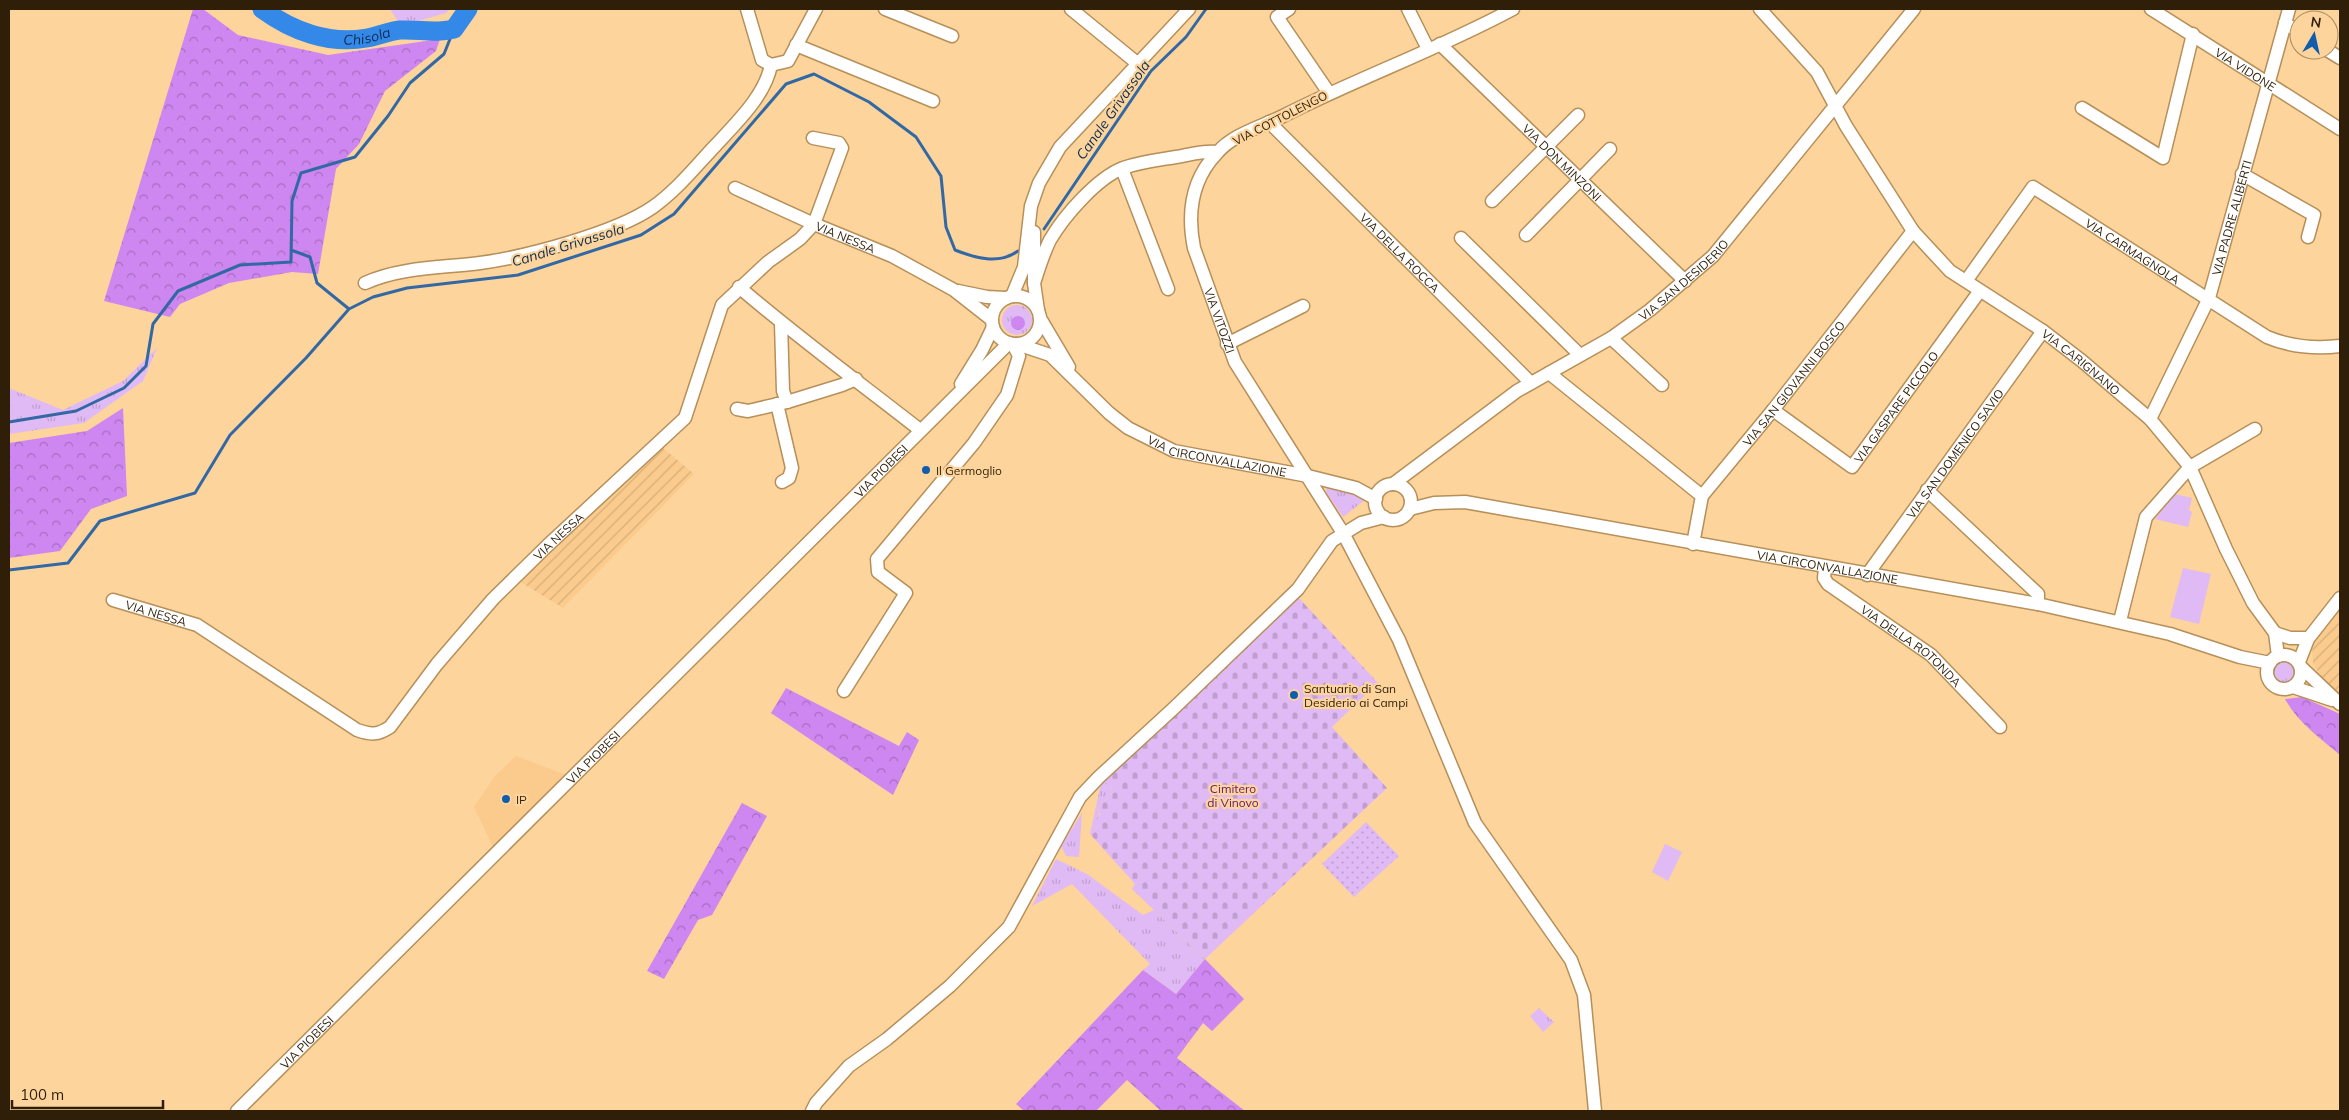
<svg xmlns="http://www.w3.org/2000/svg" width="2349" height="1120" font-family="Mulish,sans-serif">
<style>
.built{fill:#facb8d}
.industrial{fill:url(#industrial-furrows)}
.grass{fill:url(#grass-tufts)}
.forest{fill:url(#forest-crowns)}
.cemetery{fill:url(#cemetery-stones)}
.park{fill:#e0baf4}
.garden{fill:url(#garden-dots)}
.lines{fill:none;stroke-linecap:round;stroke-linejoin:round}
.stream{stroke:#3268a4;stroke-width:3}
.river{stroke:#3488e7;stroke-width:19}
.minor-casing{stroke:#b68f59;stroke-width:15}
.minor{stroke:#fff;stroke-width:12}
.poi-dot{fill:#115dac;stroke:#fdd49c;stroke-width:2}
.labels{text-anchor:middle;dominant-baseline:central;stroke-width:4.5;stroke-linejoin:round;paint-order:stroke}
.street-label{font-size:12px;fill:#2f1f09;stroke:#fdd49c}
.poi-label{font-size:12px;fill:#2f1f09;stroke:#fdd49c;text-anchor:start}
.park-label{font-size:12px;fill:#5d1978;stroke:#fdd49c}
.water-label{font-size:14px;font-style:italic;fill:#0c2d53;stroke:#fdd49c}
</style>
<defs>
<pattern id="industrial-furrows" width="10" height="10" patternUnits="userSpaceOnUse" patternTransform="scale(1.25)"><rect width="10" height="10" fill="#facb8d"/><path d="M-1 1l2-2M0 10L10 0M9 11l2-2" fill="none" stroke="#d7ae78"/></pattern>
<pattern id="grass-tufts" width="24" height="20" patternUnits="userSpaceOnUse" patternTransform="scale(1.25)"><rect width="24" height="20" fill="#e0baf4"/><path d="M3 7l-1-3M5 7V3M7 7l1-3M15 17l-1-3M17 17v-4M19 17l1-3" fill="none" stroke="#c09fd0"/></pattern>
<pattern id="forest-crowns" width="20" height="18" patternUnits="userSpaceOnUse" patternTransform="scale(1.25)"><rect width="20" height="18" fill="#ce86f0"/><path d="M2 6a3 3 0 1 1 6 0M12 15a3 3 0 1 1 6 0" fill="none" stroke="#a86dc1"/></pattern>
<pattern id="cemetery-stones" width="16" height="16" patternUnits="userSpaceOnUse" patternTransform="scale(1.25)"><rect width="16" height="16" fill="#e0baf4"/><path d="M2 7V4a2 2 0 0 1 4 0v3zM10 15v-3a2 2 0 0 1 4 0v3z" fill="#c09fd0"/></pattern>
<pattern id="garden-dots" width="8" height="8" patternUnits="userSpaceOnUse" patternTransform="scale(1.25)"><rect width="8" height="8" fill="#e0baf4"/><path d="M2 2h.1M6 6h.1" fill="none" stroke="#c09fd0" stroke-width="1.8" stroke-linecap="round"/></pattern>
</defs>
<rect width="100%" height="100%" fill="#fdd49c"/>
<path class="built" d="M 516,756 L 566,775 L 493,847 L 474,807 L 495,776 Z"/>
<path class="industrial" d="M 663,448 L 694,474 L 563,608 L 519,581 Z
M 2340,609 L 2340,696 L 2328,687 L 2313,664 L 2312,645 Z"/>
<path class="grass" d="M 390,9 L 450,9 L 446,13 L 401,26 Z
M1002 320a15 15 0 1 1 30 0a15 15 0 1 1-30 0Z
M 157,348 L 143,381 L 84,423 L 9,434 L 9,388 L 63,410 L 123,381 Z
M 1327,486 L 1370,496 L 1343,517 L 1326,492 Z
M2274 671a12 12 0 1 1 24 0a12 12 0 1 1-24 0Z
M 1102,779 L 1114,792 L 1098,807 L 1100,824 L 1090,834 Z
M 1082,813 L 1079,857 L 1066,856 L 1061,846 Z
M 1056,859 L 1087,874 L 1143,915 L 1154,910 L 1205,959 L 1176,994 L 1143,970 L 1150,964 L 1072,884 L 1032,906 Z
M 1539,1008 L 1554,1022 L 1543,1032 L 1530,1016 Z"/>
<path class="forest" d="M 193,9 L 203,9 L 238,35 L 328,55 L 440,39 L 436,51 L 385,91 L 359,144 L 336,169 L 318,274 L 292,272 L 229,283 L 180,304 L 170,317 L 104,301 Z
M1011 323a7 7 0 1 1 14 0a7 7 0 1 1-14 0Z
M 123,408 L 127,496 L 91,509 L 60,551 L 9,558 L 9,443 L 87,431 Z
M 786,688 L 899,746 L 907,732 L 919,740 L 893,795 L 771,713 Z
M 2302,697 L 2340,714 L 2340,755 C 2321,739 2297,722 2285,699 Z
M 742,803 L 767,816 L 712,915 L 698,920 L 664,979 L 647,971 Z
M 1205,959 L 1244,999 L 1212,1031 L 1203,1023 L 1177,1058 L 1245,1111 L 1161,1111 L 1127,1080 L 1096,1111 L 1024,1111 L 1016,1104 L 1143,970 L 1176,994 Z"/>
<path class="cemetery" d="M 1298,597 L 1378,683 L 1332,727 L 1387,788 L 1205,959 L 1132,889 L 1135,884 L 1090,834 L 1100,824 L 1096,819 L 1100,816 L 1098,807 L 1114,792 L 1102,779 Z"/>
<path class="park" d="M 2175,494 L 2192,498 L 2189,510 L 2192,512 L 2188,527 L 2155,519 Z
M 2183,568 L 2211,574 L 2199,624 L 2170,617 Z
M 1665,844 L 1682,852 L 1668,881 L 1652,872 Z"/>
<path class="garden" d="M 1366,822 L 1399,856 L 1354,897 L 1322,864 Z"/>
<g class="lines">
<path class="stream" d="M 1044,229 L 1151,71 L 1186,37 L 1206,9
M 291,250 L 310,257 L 317,283 L 349,309
M 9,422 L 76,411 L 124,388 L 146,366 L 153,324 L 178,291 L 240,265 L 291,262 L 292,201 L 301,173 L 355,157 L 388,116 L 410,83 L 444,54 L 454,29
M 9,570 L 68,563 L 100,521 L 195,493 L 230,435 L 306,358 L 349,309 L 373,297 L 407,288 L 518,275 L 641,235 L 674,214 L 786,84 L 814,74 L 869,102 L 916,137 L 941,176 L 946,227 L 955,250 C 975,258 999,265 1018,251"/>
<path class="river" id="s1" d="M 262,9 C 292,31 329,45 367,38 C 378,36 389,31 400,30 C 420,29 434,34 454,29 L 468,9"/>
<g class="minor-casing">
<g id="minor">
<path d="M 747,9 L 762,60 L 771,65 L 788,61 L 816,9"/>
<path d="M 885,9 L 952,36"/>
<path d="M 1071,9 L 1137,63"/>
<path d="M 1289,9 L 1277,17 L 1329,93"/>
<path d="M 1408,9 L 1428,49"/>
<path id="s2" d="M 1513,9 C 1439,49 1358,78 1283,116 C 1261,127 1233,134 1217,153 C 1191,180 1187,213 1194,248 L 1235,362 L 1343,533 L 1399,640 L 1475,823 L 1571,960 L 1584,995 L 1595,1111"/>
<path id="s3" d="M 1760,9 L 1817,72 L 1846,126 L 1913,231 L 1950,271 L 2043,331 L 2082,361 L 2150,419 L 2190,467 L 2226,549 L 2253,603 L 2275,633 L 2278,656"/>
<path id="s4" d="M 2151,9 L 2340,129"/>
<path d="M 2285,23 L 2299,32"/>
<path id="s5" d="M 1440,44 L 1685,281"/>
<path d="M 796,45 L 933,101"/>
<path d="M 2327,50 L 2340,58"/>
<path d="M 2082,108 L 2163,158 L 2193,34"/>
<path id="s6" d="M 1269,122 L 1531,383"/>
<path d="M 1122,169 L 1168,289"/>
<path d="M 2242,174 L 2314,215 L 2308,237"/>
<path id="s7" d="M 735,188 L 814,224 L 892,256 L 954,290 L 991,319"/>
<path d="M 1492,201 L 1578,115"/>
<path d="M 1034,232 L 1034,283 L 1038,310"/>
<path d="M 1526,235 L 1610,149"/>
<path d="M 1461,238 L 1580,355"/>
<path id="s8" d="M 1966,281 L 2033,187 L 2267,337 C 2291,347 2314,349 2340,346"/>
<path d="M 365,283 C 400,267 441,268 480,263 C 525,257 616,233 653,207 C 677,190 695,167 715,146 C 736,123 765,96 771,65"/>
<path d="M 1034,283 C 1039,268 1043,254 1050,240 C 1064,216 1097,178 1123,168 C 1140,162 1158,160 1176,157 C 1190,155 1202,150 1217,152"/>
<path d="M 739,287 C 797,337 860,383 920,430"/>
<path d="M 958,291 L 987,297 L 1006,298"/>
<path d="M 1012,296 L 1024,267 L 1031,206 L 1039,183 L 1060,147 L 1189,9"/>
<circle cx="1016" cy="320" r="24"/>
<path d="M 1040,318 L 1069,367"/>
<path d="M 781,323 L 783,391 L 787,402"/>
<path d="M 1611,338 L 1662,385"/>
<path id="s9" d="M 1017,344 L 1050,355 L 1109,413 L 1128,428 L 1174,451 L 1308,476 L 1356,488 L 1376,499"/>
<path d="M 1227,344 L 1303,306"/>
<path d="M 1549,373 L 1702,496"/>
<path d="M 961,384 L 982,350 L 993,327"/>
<path d="M 777,404 L 792,468 L 789,478 L 782,482"/>
<path d="M 737,409 L 748,411 L 787,402 L 842,385 L 856,379"/>
<path id="s10" d="M 1773,410 L 1852,467 L 1979,292"/>
<path id="s11" d="M 2150,419 L 2209,298 L 2289,9"/>
<path id="s12" d="M 1393,484 L 1517,391 L 1611,338 L 1650,310 L 1713,256 L 1914,9"/>
<circle cx="1393" cy="502" r="18"/>
<path d="M 1927,490 L 2038,594 L 2038,604"/>
<path id="s13" d="M 1410,509 L 1434,503 L 1465,502 L 2038,604 L 2170,634 L 2240,657 L 2270,663"/>
<path id="s14" d="M 1693,544 L 1702,496 L 1773,410 L 1913,231"/>
<path id="s15" d="M 1825,568 L 1824,578 L 1828,584 L 1931,655 L 2000,727"/>
<path id="s16" d="M 1867,575 L 2043,331"/>
<path id="s17" d="M 113,600 L 197,625 L 357,730 C 371,735 378,735 390,727 L 437,664 L 493,599 L 547,546 L 685,418 L 722,305 L 768,262 L 800,239 L 814,224 L 842,148 L 839,143 L 813,138"/>
<path d="M 2120,621 L 2146,517 L 2190,467 L 2255,429"/>
<path d="M 2275,633 L 2290,638 L 2308,638"/>
<circle cx="2284" cy="672" r="17"/>
<path d="M 2299,662 L 2308,639 L 2340,598"/>
<path d="M 2301,667 L 2340,704"/>
<path d="M 2293,687 L 2332,700"/>
<path d="M 844,691 L 906,593 L 878,572 L 877,559 L 974,443 L 1007,395 L 1019,356 L 1013,344"/>
<path id="s18" d="M 237,1111 L 1009,343"/>
<path d="M 812,1111 L 816,1103 L 849,1066 L 887,1039 L 950,986 L 1009,927 L 1080,797 L 1099,777 L 1174,708 L 1298,589 L 1332,541 L 1361,523 L 1384,517"/>
</g>
</g>
<use href="#minor" class="minor"/>
</g>
<g class="poi-dot">
<circle cx="926" cy="470" r="5"/>
<circle cx="1294" cy="695" r="5"/>
<circle cx="506" cy="799" r="5"/>
</g>
<g class="labels">
<g class="street-label">
<text stroke="none"><textPath href="#s4" startOffset="112">VIA VIDONE</textPath></text>
<text transform="translate(1280 118) rotate(-27)">VIA COTTOLENGO</text>
<text stroke="none"><textPath href="#s5" startOffset="170">VIA DON MINZONI</textPath></text>
<text stroke="none"><textPath href="#s11" startOffset="218">VIA PADRE ALIBERTI</textPath></text>
<text stroke="none"><textPath href="#s7" startOffset="121">VIA NESSA</textPath></text>
<text stroke="none"><textPath href="#s8" startOffset="234">VIA CARMAGNOLA</textPath></text>
<text stroke="none"><textPath href="#s6" startOffset="185">VIA DELLA ROCCA</textPath></text>
<text stroke="none"><textPath href="#s12" startOffset="356">VIA SAN DESIDERIO</textPath></text>
<text stroke="none"><textPath href="#s2" startOffset="509">VIA VITOZZI</textPath></text>
<text stroke="none"><textPath href="#s3" startOffset="485">VIA CARIGNANO</textPath></text>
<text stroke="none"><textPath href="#s14" startOffset="194">VIA SAN GIOVANNI BOSCO</textPath></text>
<text stroke="none"><textPath href="#s10" startOffset="172">VIA GASPARE PICCOLO</textPath></text>
<text stroke="none"><textPath href="#s16" startOffset="150">VIA SAN DOMENICO SAVIO</textPath></text>
<text stroke="none"><textPath href="#s9" startOffset="236">VIA CIRCONVALLAZIONE</textPath></text>
<text stroke="none"><textPath href="#s18" startOffset="908">VIA PIOBESI</textPath></text>
<text stroke="none"><textPath href="#s17" startOffset="569">VIA NESSA</textPath></text>
<text stroke="none"><textPath href="#s13" startOffset="424">VIA CIRCONVALLAZIONE</textPath></text>
<text stroke="none"><textPath href="#s17" startOffset="45">VIA NESSA</textPath></text>
<text stroke="none"><textPath href="#s15" startOffset="121">VIA DELLA ROTONDA</textPath></text>
<text stroke="none"><textPath href="#s18" startOffset="502">VIA PIOBESI</textPath></text>
<text stroke="none"><textPath href="#s18" startOffset="98">VIA PIOBESI</textPath></text>
</g>
<g class="poi-label">
<text x="936" y="470">Il Germoglio</text>
<text x="1304" y="688">Santuario di San<tspan x="1304" dy="14">Desiderio ai Campi</tspan></text>
<text x="516" y="799">IP</text>
</g>
<g class="park-label">
<text x="1233" y="788">Cimitero<tspan x="1233" dy="14">di Vinovo</tspan></text>
</g>
<g class="water-label">
<text stroke="none"><textPath href="#s1" startOffset="112">Chisola</textPath></text>
<text transform="translate(1113 110) rotate(-55)">Canale Grivassola</text>
<text transform="translate(568 245) rotate(-17)">Canale Grivassola</text>
</g>
</g>
<rect width="2349" height="1120" fill="none" stroke="#2f1f09" stroke-width="20"/>
<g transform="translate(2314 35) rotate(9)"><circle r="24" fill="#fdd49c" stroke="#ab8c61"/>
<path d="M0-4L9 19L0 12L-9 19Z" fill="#115dac"/>
<text y="-8" font-size="14" font-weight="bold" text-anchor="middle" fill="#2f1f09">N</text>
</g>
<path d="M12 1100v8h151v-8" fill="none" stroke="#2f1f09" stroke-width="2.5"/>
<text x="20" y="1100" font-size="15" fill="#2f1f09" stroke="#fdd49c" stroke-width="4" paint-order="stroke">100 m</text>
</svg>
